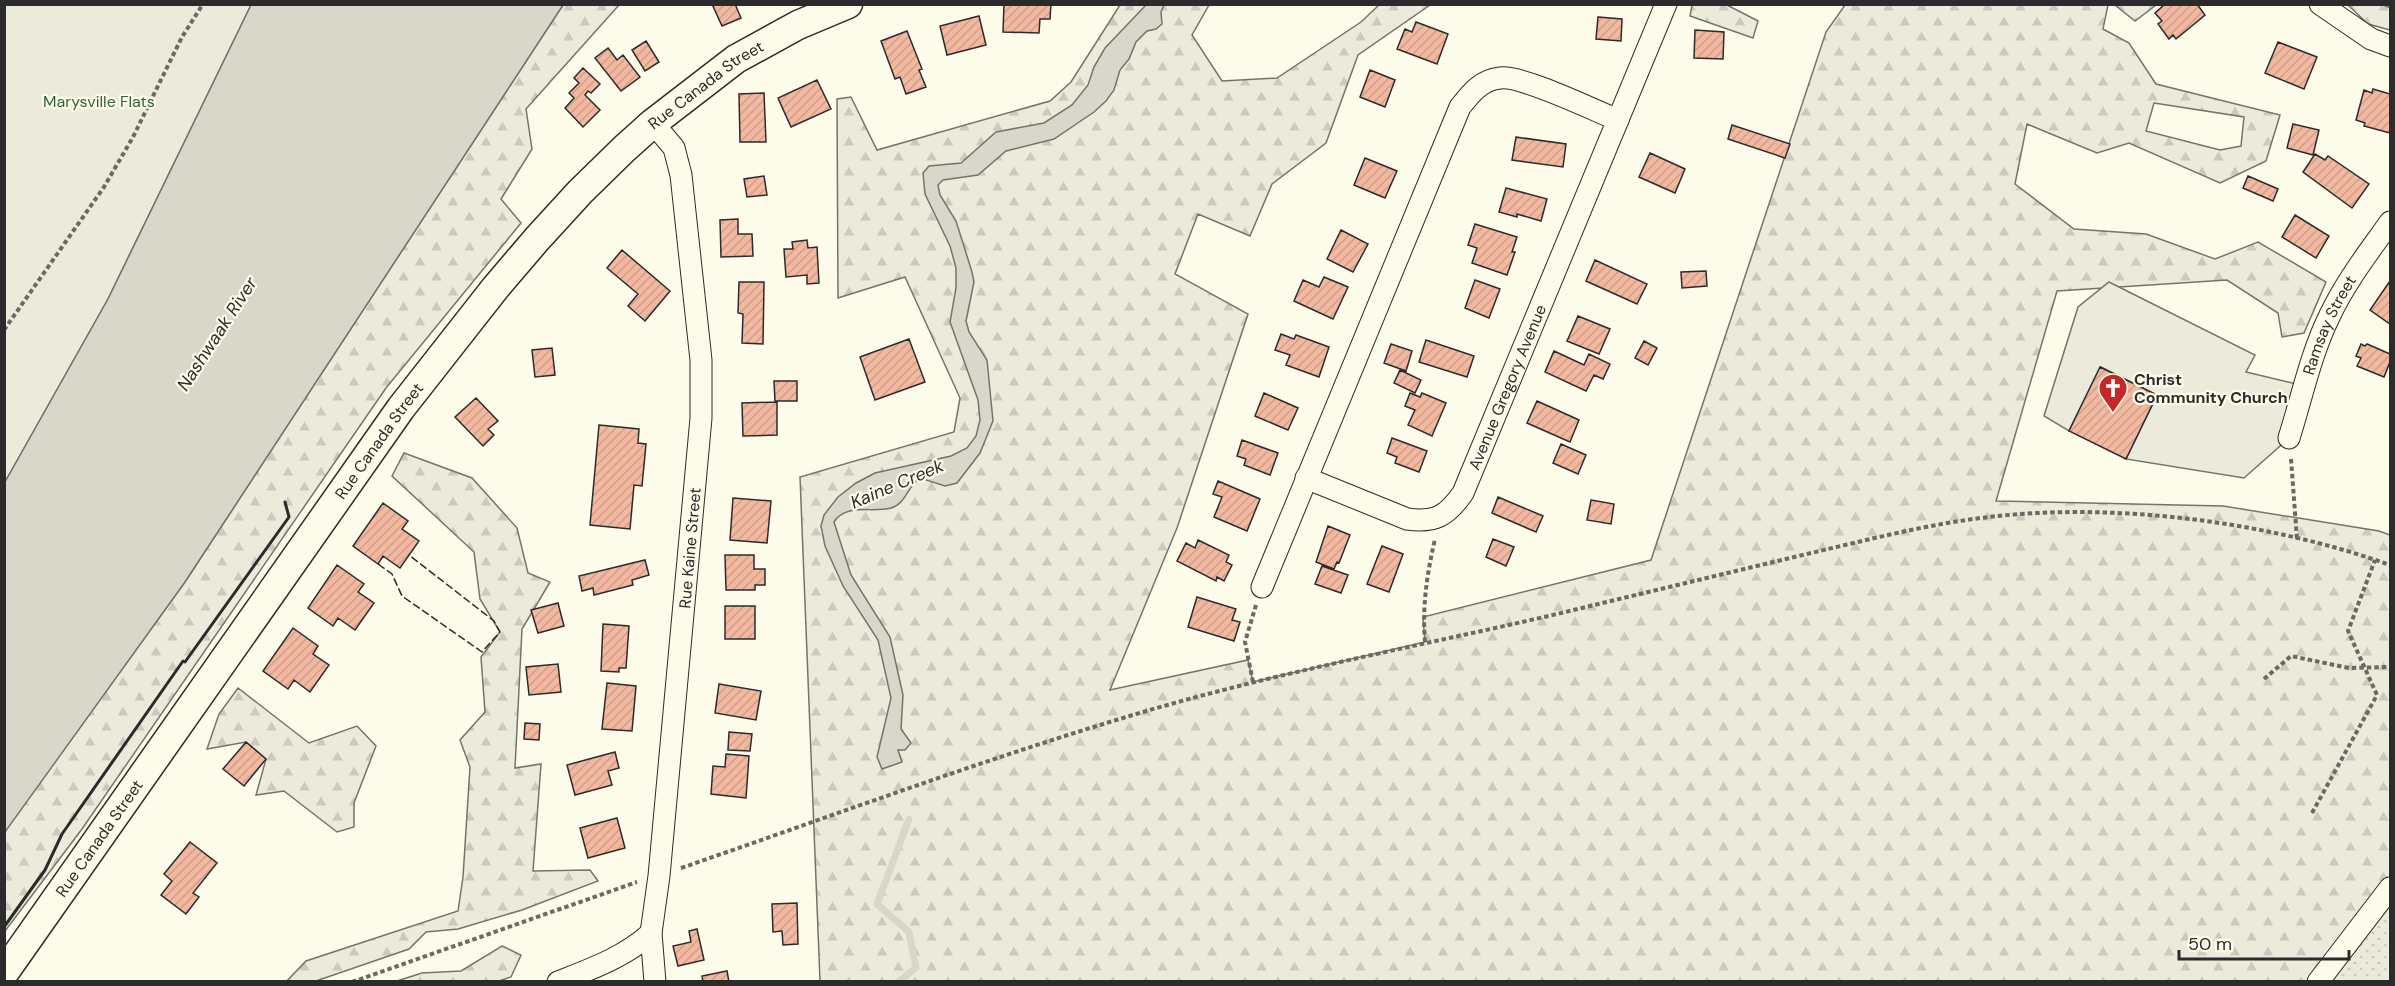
<svg xmlns="http://www.w3.org/2000/svg" width="2395" height="986" font-family="'DM Sans',sans-serif">
<style>
.grass{fill:url(#grass-dots);stroke:#74746e;stroke-width:1.5}
.forest{fill:url(#forest-firs);stroke:#74746e;stroke-width:1.5;fill-rule:evenodd}
.park{fill:#ecebdb;stroke:#74746e;stroke-width:1.5}
.parking{fill:#eceadb;stroke:#74746e;stroke-width:1.5}
.water{fill:#d8d7c9;stroke:#74746e;stroke-width:1.5}
.lines{fill:none;stroke-linecap:round;stroke-linejoin:round}
.stream{stroke:#d8d7c9;stroke-width:7}
.building{fill:url(#building-hatch);stroke:#2b2b2b;stroke-width:1.5}
.street-casing{stroke:#2b2b2b;stroke-width:23}
.secondary-casing{stroke:#2b2b2b;stroke-width:31}
.path{stroke:#6a6964;stroke-width:4;stroke-dasharray:4.5 3;stroke-linecap:butt}
.street{stroke:#fdfbea;stroke-width:21}
.secondary{stroke:#fdfbea;stroke-width:28}
.fence{stroke:#2b2b2b;stroke-width:1.5;stroke-dasharray:8 3;stroke-linecap:butt}
.wall{stroke:#2b2b2b;stroke-width:3}
.labels{text-anchor:middle;dominant-baseline:central;stroke-width:4.5;stroke-linejoin:round;paint-order:stroke}
.street-label{font-size:16px;fill:#2b2b2b;stroke:#fdfbea}
.park-label{font-size:16px;fill:#34623c;stroke:#fdfbea}
.poi-label{font-size:16px;font-weight:bold;fill:#2b2b2b;stroke:#fdfbea;text-anchor:start}
.water-label{font-size:18px;font-style:italic;fill:#2b2b2b;stroke:#fdfbea}
</style>
<defs>
<pattern id="grass-dots" width="8" height="8" patternUnits="userSpaceOnUse" patternTransform="scale(1.5)"><rect width="8" height="8" fill="#ecebdb"/><path d="M2 2h.1M6 6h.1" fill="none" stroke="#cbcabc" stroke-width="1.8" stroke-linecap="round"/></pattern>
<pattern id="forest-firs" width="22" height="20" patternUnits="userSpaceOnUse" patternTransform="scale(1.5)"><rect width="22" height="20" fill="#ecebdb"/><path d="M5 1l3.5 6h-7zM16 11l3.5 6h-7z" fill="#cbcabc"/></pattern>
<pattern id="building-hatch" width="6" height="6" patternUnits="userSpaceOnUse" patternTransform="scale(1.5)"><rect width="6" height="6" fill="#f2b8a0"/><path d="M-1 1l2-2M0 6l6-6M5 7l2-2" fill="none" stroke="#d09e8a"/></pattern>
</defs>
<rect width="100%" height="100%" fill="#fdfbea"/>
<path class="grass" d="M 2390,888 L 2390,981 L 2318,981 Z"/>
<path class="forest" d="M 563,5 L 619,5 L 526,109 L 532,149 L 501,199 L 521,223 L 386,388 L 82,829 L 5,931 L 4,832 L 185,582 Z
M 1120,5 L 1209,5 L 1192,35 L 1222,81 L 1277,78 L 1361,22 L 1379,5 L 1430,5 L 1358,55 L 1326,143 L 1272,184 L 1250,236 L 1198,214 L 1175,274 L 1248,314 L 1177,528 L 1110,690 L 1248,660 L 1253,682 L 1425,642 L 1423,617 L 1651,560 L 1826,32 L 1845,5 L 2108,5 L 2103,29 L 2129,43 L 2156,84 L 2280,115 L 2266,161 L 2220,183 L 2129,143 L 2097,153 L 2027,124 L 2015,184 L 2074,229 L 2146,234 L 2215,259 L 2258,242 L 2326,282 L 2304,333 L 2282,337 L 2278,313 L 2227,280 L 2057,291 L 1996,501 L 2223,506 L 2379,531 L 2390,535 L 2390,888 L 2318,981 L 820,981 L 800,477 L 954,432 L 960,398 L 905,277 L 838,298 L 837,99 L 851,97 L 877,150 L 1050,101 L 1071,82 ZM 2154,103 L 2244,117 L 2241,146 L 2220,150 L 2146,131 Z
M 1692,5 L 1727,5 L 1758,21 L 1753,38 L 1690,16 Z
M 2115,5 L 2156,5 L 2135,21 Z
M 2348,5 L 2384,5 L 2390,8 L 2390,30 L 2368,24 Z
M 404,453 L 472,478 L 517,528 L 528,573 L 550,582 L 522,629 L 515,768 L 541,764 L 533,871 L 590,870 L 598,881 L 522,910 L 458,929 L 426,932 L 409,949 L 316,981 L 286,982 L 306,961 L 458,911 L 463,877 L 470,767 L 460,740 L 485,712 L 481,657 L 500,632 L 480,599 L 474,552 L 392,476 Z
M 238,688 L 309,743 L 357,726 L 376,746 L 354,803 L 354,827 L 337,832 L 284,791 L 256,795 L 266,759 L 246,742 L 207,749 L 219,714 Z
M 502,946 L 521,955 L 511,977 L 499,981 L 397,981 L 422,973 L 461,971 Z"/>
<path class="park" d="M 5,5 L 251,5 L 108,299 L 5,482 Z"/>
<path class="parking" d="M 2109,282 L 2255,355 L 2246,372 L 2305,386 L 2289,438 L 2244,478 L 2126,459 L 2157,395 L 2101,367 L 2069,431 L 2044,416 L 2078,307 Z"/>
<path class="water" d="M 251,5 L 563,5 L 185,582 L 5,832 L 5,482 L 108,299 Z
M 1146,5 L 1164,5 L 1161,12 L 1162,24 L 1156,29 L 1147,31 L 1136,42 L 1129,59 L 1120,70 L 1114,90 L 1106,101 L 1094,112 L 1054,139 L 1006,151 L 978,175 L 943,180 L 938,185 L 940,195 L 956,221 L 972,272 L 974,282 L 966,321 L 969,332 L 987,360 L 993,421 L 980,453 L 957,483 L 945,486 L 920,478 C 908,485 906,504 891,508 C 873,513 846,503 834,522 L 851,575 L 890,637 L 903,695 L 901,729 L 911,743 L 905,750 L 898,750 L 902,762 L 882,769 L 877,757 L 891,698 L 878,640 L 843,586 L 825,546 L 821,526 L 824,515 L 838,497 L 856,483 L 875,473 L 951,456 L 967,448 L 976,436 L 980,420 L 978,400 L 950,322 L 956,288 L 956,268 L 950,246 L 925,194 L 923,173 L 929,166 L 961,163 L 996,132 L 1044,123 L 1072,105 L 1088,85 L 1094,67 L 1105,48 Z"/>
<g class="lines">
<path class="stream" d="M 898,982 L 916,968 L 909,932 L 877,904 L 909,819"/>
</g>
<path class="building" d="M 712,4 L 735,4 L 741,18 L 722,26 Z
M 1004,4 L 1051,4 L 1050,19 L 1040,19 L 1039,33 L 1003,32 Z
M 2165,4 L 2197,4 L 2205,15 L 2176,39 L 2173,35 L 2169,39 L 2158,24 L 2162,21 L 2155,13 Z
M 979,16 L 986,45 L 947,55 L 940,26 Z
M 1598,17 L 1622,19 L 1621,41 L 1596,39 Z
M 1416,22 L 1448,34 L 1437,64 L 1397,49 L 1405,29 L 1412,32 Z
M 1695,30 L 1724,32 L 1723,59 L 1694,58 Z
M 907,31 L 922,69 L 919,70 L 926,87 L 906,94 L 900,77 L 895,79 L 881,41 Z
M 646,41 L 659,62 L 645,71 L 632,50 Z
M 2278,42 L 2317,57 L 2304,89 L 2265,73 Z
M 608,48 L 617,60 L 623,55 L 640,77 L 621,91 L 595,58 Z
M 583,68 L 600,84 L 591,93 L 588,91 L 585,95 L 600,110 L 583,127 L 565,108 L 574,98 L 569,93 L 579,83 L 574,78 Z
M 1370,70 L 1395,80 L 1385,107 L 1360,97 Z
M 817,80 L 831,109 L 791,127 L 778,98 Z
M 2373,89 L 2390,94 L 2390,133 L 2364,126 L 2365,123 L 2356,120 L 2364,90 L 2372,93 Z
M 764,93 L 766,142 L 740,142 L 739,94 Z
M 2293,124 L 2319,130 L 2313,155 L 2287,148 Z
M 1732,125 L 1790,144 L 1785,158 L 1728,139 Z
M 1516,137 L 1566,144 L 1563,167 L 1512,160 Z
M 1650,153 L 1685,169 L 1675,193 L 1639,177 Z
M 2315,154 L 2325,160 L 2328,156 L 2369,184 L 2352,208 L 2303,172 Z
M 1365,158 L 1397,171 L 1385,198 L 1354,185 Z
M 764,176 L 767,195 L 747,197 L 744,179 Z
M 2248,176 L 2278,189 L 2273,201 L 2243,188 Z
M 1506,188 L 1547,199 L 1541,221 L 1517,214 L 1517,217 L 1499,212 Z
M 2295,215 L 2329,236 L 2316,258 L 2282,237 Z
M 738,219 L 738,234 L 752,234 L 753,256 L 721,257 L 720,220 Z
M 1475,224 L 1517,237 L 1512,252 L 1515,252 L 1507,275 L 1472,263 L 1477,248 L 1468,245 Z
M 1341,230 L 1368,244 L 1353,272 L 1327,259 Z
M 807,240 L 808,248 L 817,247 L 819,283 L 807,284 L 807,275 L 786,277 L 784,249 L 793,249 L 792,242 Z
M 622,250 L 670,291 L 645,321 L 628,306 L 638,294 L 607,268 Z
M 1595,260 L 1647,284 L 1637,304 L 1586,281 Z
M 1706,271 L 1707,286 L 1682,288 L 1681,272 Z
M 1324,277 L 1348,287 L 1333,319 L 1294,301 L 1303,280 L 1319,287 Z
M 1475,280 L 1500,289 L 1489,318 L 1465,308 Z
M 2390,281 L 2390,324 L 2370,310 Z
M 739,282 L 764,282 L 763,344 L 742,343 L 743,314 L 738,313 Z
M 1578,316 L 1610,329 L 1599,354 L 1567,341 Z
M 1281,334 L 1294,339 L 1296,335 L 1329,347 L 1319,377 L 1286,365 L 1290,355 L 1275,350 Z
M 909,339 L 925,382 L 875,400 L 860,357 Z
M 1426,340 L 1474,356 L 1467,377 L 1419,362 Z
M 1644,341 L 1657,348 L 1648,365 L 1635,358 Z
M 1391,344 L 1412,351 L 1406,371 L 1384,363 Z
M 2361,344 L 2365,346 L 2367,344 L 2390,354 L 2390,362 L 2384,377 L 2357,366 L 2361,358 L 2356,356 Z
M 552,348 L 555,375 L 535,377 L 532,350 Z
M 1554,351 L 1584,365 L 1589,354 L 1610,364 L 1603,379 L 1594,375 L 1586,391 L 1545,372 Z
M 2100,367 L 2157,395 L 2126,459 L 2069,431 Z
M 1400,370 L 1421,380 L 1415,393 L 1394,383 Z
M 774,381 L 797,381 L 797,401 L 775,401 Z
M 1264,393 L 1298,408 L 1288,430 L 1255,416 Z
M 1410,393 L 1420,397 L 1422,393 L 1446,403 L 1432,436 L 1408,425 L 1415,410 L 1405,406 Z
M 476,398 L 498,421 L 488,429 L 494,435 L 483,446 L 455,417 Z
M 1537,401 L 1579,420 L 1570,442 L 1527,423 Z
M 777,402 L 777,435 L 743,436 L 742,403 Z
M 599,425 L 639,429 L 638,443 L 646,444 L 642,486 L 634,485 L 630,529 L 590,525 Z
M 1392,438 L 1427,451 L 1419,472 L 1395,463 L 1397,457 L 1387,453 Z
M 1242,440 L 1278,453 L 1270,475 L 1244,465 L 1246,459 L 1237,456 Z
M 1561,444 L 1586,455 L 1578,474 L 1553,463 Z
M 1218,481 L 1260,499 L 1247,531 L 1214,517 L 1222,497 L 1213,494 Z
M 1498,497 L 1543,516 L 1536,532 L 1492,513 Z
M 733,498 L 771,501 L 767,543 L 730,540 Z
M 1591,500 L 1614,504 L 1611,524 L 1587,520 Z
M 383,503 L 408,521 L 402,529 L 419,541 L 400,568 L 383,556 L 378,564 L 353,546 Z
M 1328,526 L 1350,535 L 1339,563 L 1337,562 L 1334,569 L 1316,562 Z
M 1493,539 L 1514,547 L 1506,566 L 1486,557 Z
M 1198,540 L 1229,555 L 1226,562 L 1232,565 L 1224,581 L 1217,577 L 1216,581 L 1177,561 L 1186,543 L 1195,548 Z
M 1382,546 L 1403,554 L 1389,592 L 1367,584 Z
M 725,555 L 754,555 L 754,569 L 765,569 L 765,585 L 755,585 L 755,590 L 726,590 Z
M 645,560 L 649,575 L 632,580 L 633,585 L 594,595 L 593,588 L 582,591 L 579,576 Z
M 337,565 L 364,584 L 358,592 L 374,603 L 355,630 L 338,618 L 333,626 L 308,608 Z
M 1322,566 L 1348,575 L 1341,593 L 1315,584 Z
M 1197,597 L 1236,609 L 1232,620 L 1240,622 L 1234,641 L 1188,627 Z
M 558,603 L 564,626 L 538,633 L 531,610 Z
M 725,606 L 755,606 L 755,639 L 725,639 Z
M 603,624 L 629,626 L 626,668 L 619,668 L 619,672 L 601,671 Z
M 293,628 L 318,646 L 313,654 L 329,665 L 310,692 L 294,680 L 288,689 L 263,671 Z
M 558,664 L 561,692 L 529,695 L 526,667 Z
M 607,683 L 636,686 L 632,731 L 602,729 Z
M 719,684 L 761,691 L 756,720 L 715,713 Z
M 525,723 L 540,724 L 539,740 L 524,739 Z
M 729,732 L 752,734 L 750,751 L 728,750 Z
M 246,742 L 266,759 L 244,786 L 223,769 Z
M 615,752 L 619,768 L 608,771 L 612,785 L 575,795 L 567,765 Z
M 726,754 L 749,756 L 746,798 L 711,794 L 713,766 L 725,767 Z
M 617,818 L 625,848 L 588,858 L 580,828 Z
M 190,842 L 217,863 L 193,893 L 199,897 L 186,914 L 161,895 L 172,881 L 164,874 Z
M 797,903 L 798,944 L 783,945 L 782,931 L 773,932 L 772,904 Z
M 697,929 L 704,960 L 678,966 L 673,946 L 691,942 L 689,931 Z
M 727,971 L 729,982 L 703,982 L 702,976 Z"/>
<g class="lines">
<g class="street-casing">
<g id="street">
<path d="M 2320,4 L 2371,39 L 2390,46"/>
<path d="M 653,123 L 674,148 L 681,175 L 701,360 L 701,418 L 659,876 L 651,933 L 655,982"/>
<path id="s1" d="M 2289,438 C 2302,397 2311,353 2330,315 C 2346,281 2369,252 2390,222"/>
<path id="s2" d="M 1306,478 L 1407,519 C 1435,523 1447,516 1463,493 L 1666,4"/>
<path d="M 1262,587 L 1460,107 C 1471,93 1481,80 1500,78 C 1522,75 1593,110 1618,120"/>
<path d="M 558,982 C 591,969 625,957 651,933"/>
<path d="M 2318,982 L 2390,888"/>
</g>
</g>
<g class="secondary-casing">
<g id="secondary">
<path id="s3" d="M 4,973 L 401,408 L 496,287 L 537,239 L 580,192 L 624,149 L 653,123 L 736,59 L 798,25 L 848,4"/>
</g>
</g>
<path class="path" d="M 4,330 L 104,187 L 133,137 L 182,37 L 203,4
M 2291,459 L 2297,539
M 1425,642 C 1422,606 1427,574 1435,539
M 2264,679 L 2291,656 L 2349,668 L 2390,667
M 1253,682 L 1245,642 L 1256,605
M 2312,813 L 2377,695 L 2348,631 L 2375,560
M 681,868 C 835,815 987,758 1143,712 C 1279,672 1419,646 1557,614 C 1640,594 1723,574 1807,554 C 1867,540 1928,524 1989,517 C 2116,502 2270,522 2390,565
M 352,982 L 637,882"/>
<use href="#street" class="street"/>
<use href="#secondary" class="secondary"/>
<path class="fence" d="M 378,564 L 392,574 L 402,596 L 482,652 L 500,632 L 494,621 L 409,555"/>
<path class="wall" d="M 4,927 L 45,870 L 62,834 L 183,661 L 185,662 L 289,517 L 285,502"/>
</g>
<defs>
<g id="church-pin" transform="scale(1.5)"><path d="M0 17L-7.5 6A9.5 9.5 0 1 1 7.5 6Z" fill="#c62828" stroke="#fdfbea"/><path d="M-1.2-6h2.4v3.5h3.3v2.4h-3.3V6h-2.4V-.1h-3.3v-2.4h3.3Z" fill="#fff"/></g>
</defs>
<g fill-rule="evenodd">
<use href="#church-pin" x="2113" y="388"/>
</g>
<g class="labels">
<g class="street-label">
<text stroke="none"><textPath href="#s3" startOffset="1137">Rue Canada Street</textPath></text>
<text stroke="none"><textPath href="#s1" startOffset="120">Ramsay Street</textPath></text>
<text stroke="none"><textPath href="#s2" startOffset="290">Avenue Gregory Avenue</textPath></text>
<text stroke="none"><textPath href="#s3" startOffset="651">Rue Canada Street</textPath></text>
<text transform="translate(690 548) rotate(-85)">Rue Kaine Street</text>
<text stroke="none"><textPath href="#s3" startOffset="165">Rue Canada Street</textPath></text>
</g>
<g class="park-label">
<text x="99" y="101">Marysville Flats</text>
</g>
<g class="poi-label">
<text x="2134" y="379">Christ<tspan x="2134" dy="18">Community Church</tspan></text>
</g>
<g class="water-label">
<text transform="translate(217 334) rotate(-57)">Nashwaak River</text>
<text transform="translate(897 484) rotate(-23)">Kaine Creek</text>
</g>
</g>
<rect width="2395" height="986" fill="none" stroke="#2b2b2b" stroke-width="12"/>
<path d="M2179 950v9h170v-9" fill="none" stroke="#2b2b2b" stroke-width="3"/>
<text x="2188" y="950" font-size="18" fill="#2b2b2b" stroke="#fdfbea" stroke-width="4.5" paint-order="stroke">50 m</text>
</svg>
